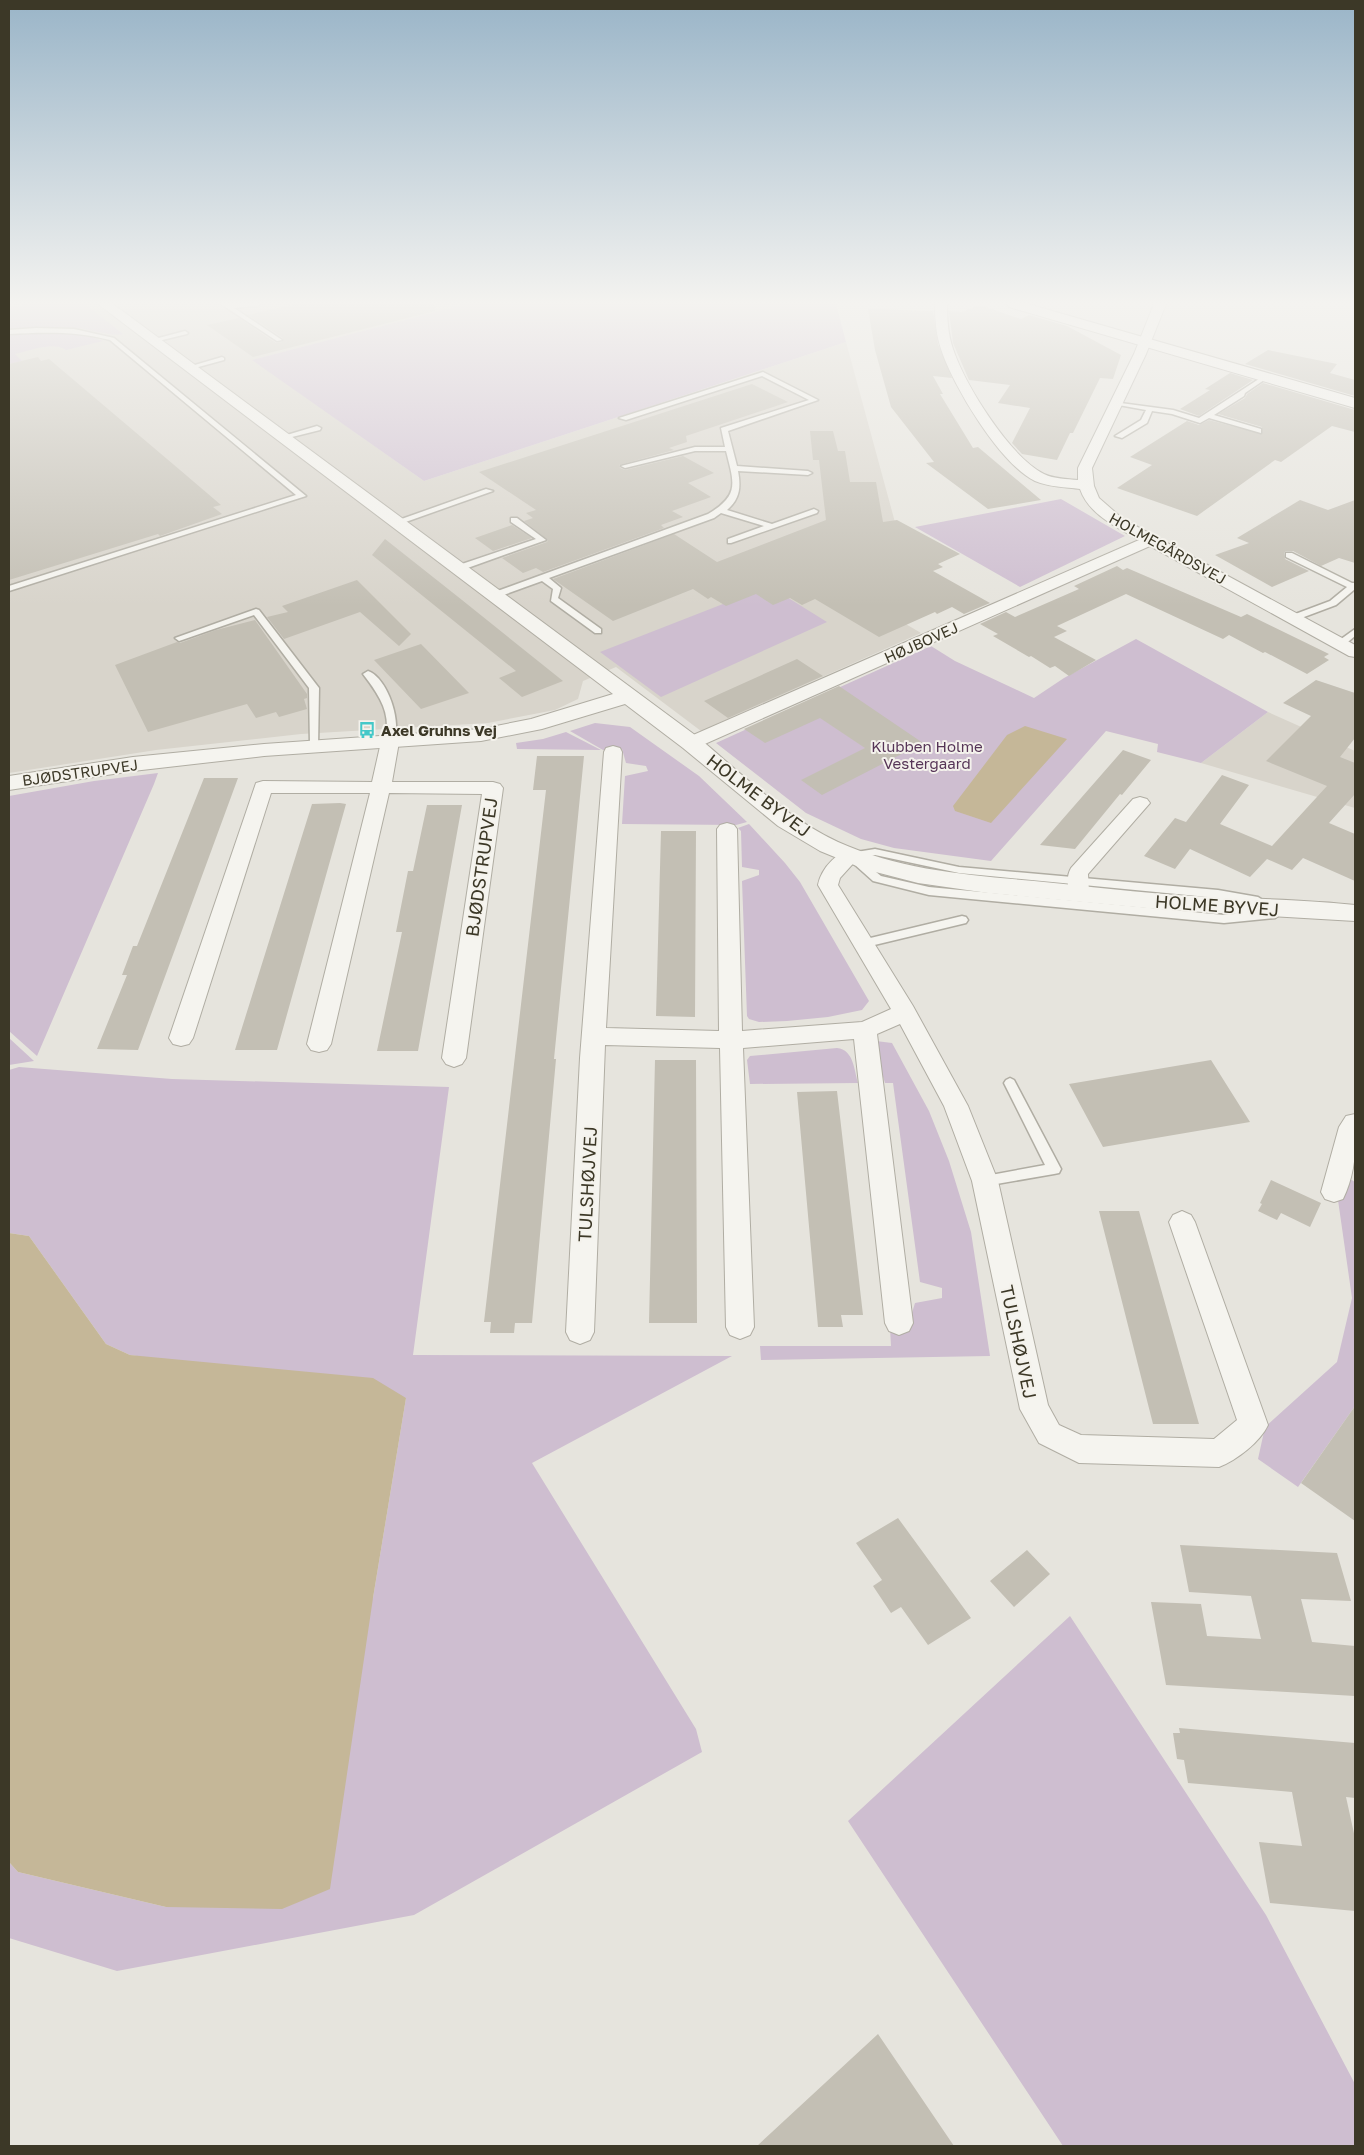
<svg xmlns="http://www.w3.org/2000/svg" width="1364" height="2155" font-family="'Golos Text',sans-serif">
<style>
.built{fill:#d8d4cb}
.green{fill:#cebed0}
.water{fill:#c5b798}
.building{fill:#c3bfb4}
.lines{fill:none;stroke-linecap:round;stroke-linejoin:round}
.service-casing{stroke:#b0ada3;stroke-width:3}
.minor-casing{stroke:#b0ada3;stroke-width:2}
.tertiary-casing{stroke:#b0ada3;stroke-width:2}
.service{fill:#f5f4ef;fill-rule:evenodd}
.minor{fill:#f5f4ef;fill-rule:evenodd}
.tertiary{fill:#f5f4ef;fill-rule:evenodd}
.labels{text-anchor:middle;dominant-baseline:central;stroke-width:4;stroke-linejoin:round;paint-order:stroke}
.far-street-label{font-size:15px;fill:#3c3827;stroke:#f4f2ec}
.far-poi-label{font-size:15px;font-weight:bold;fill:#3c3827;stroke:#f4f2ec;text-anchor:start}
.far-park-label{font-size:15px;fill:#563557;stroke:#f4f2ec}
.street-label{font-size:18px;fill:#3c3827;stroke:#f4f2ec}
</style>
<rect width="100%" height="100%" fill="#e6e4dd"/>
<path class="built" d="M 9,304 L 466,304 L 253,360 L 424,481 L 846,342 L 899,537 L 814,570 L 921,633 L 701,731 L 616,667 L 583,681 L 578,699 L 555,710 L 488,723 L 301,734 L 156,750 L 9,773 Z
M 1268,712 L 1355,751 L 1355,808 L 1201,763 Z"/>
<path class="green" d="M 30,304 L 85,304 L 123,334 C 111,337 91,329 77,328 C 54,326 31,328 9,330 L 9,308 Z
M 466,304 L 836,304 L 846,342 L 424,481 L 252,360 Z
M 52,332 L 82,334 L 103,341 L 66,350 C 53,341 30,351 15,354 L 22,361 L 9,364 L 9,335 Z
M 1061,499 L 1125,536 L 1020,587 L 915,527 Z
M 769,586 L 827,622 L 661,697 L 600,652 Z
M 1136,639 L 1268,712 L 1201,763 L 1157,752 L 1158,744 L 1106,731 L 991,861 L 894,848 L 861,839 L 806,813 L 716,743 L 931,646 L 955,661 L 1034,698 L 1064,678 Z
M 595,723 L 630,727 L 699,776 L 747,822 L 736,825 L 622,824 L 625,776 L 648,771 L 646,766 L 626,763 L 622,749 L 603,750 L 570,731 Z
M 566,732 L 601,750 L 517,749 L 516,743 L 543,739 Z
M 158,773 L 154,784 L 37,1056 L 9,1031 L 9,796 L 94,781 Z
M 749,824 L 785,863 L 800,882 L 869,1001 L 862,1010 L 828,1017 L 787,1021 L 759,1022 L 749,1019 L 747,1016 L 742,881 L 759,875 L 759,870 L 742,867 L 741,831 L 738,828 Z
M 9,1038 L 34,1061 L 9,1065 Z
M 876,1041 L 892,1043 L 929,1111 L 949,1161 L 971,1232 L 990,1356 L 761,1360 L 760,1346 L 891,1346 L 890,1328 L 907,1329 L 915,1303 L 942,1298 L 942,1288 L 920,1282 L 893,1083 L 885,1083 L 874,1048 Z
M 837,1048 C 854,1050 854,1070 858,1083 L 750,1084 L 747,1060 L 750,1056 Z
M 19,1067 L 172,1079 L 449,1087 L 413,1355 L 732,1356 L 532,1463 L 696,1729 L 702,1752 L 414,1915 L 117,1971 L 9,1938 L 9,1862 L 18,1872 L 166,1907 L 373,1598 L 406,1398 L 130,1355 L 106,1344 L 29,1236 L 9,1233 L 9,1070 Z
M 1343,1175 L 1355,1182 L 1355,1406 L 1298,1487 L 1258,1459 L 1265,1427 L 1337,1362 L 1352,1298 L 1337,1193 Z
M 1070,1616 L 1266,1915 L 1355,2084 L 1355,2146 L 1063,2146 L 848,1821 Z"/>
<path class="water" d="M 1025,726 L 1067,739 L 991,823 L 955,811 L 953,806 L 1007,735 Z
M 9,1233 L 29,1236 L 106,1344 L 130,1355 L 373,1378 L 406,1398 L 373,1598 L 330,1889 L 282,1909 L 166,1907 L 18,1872 L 9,1862 Z"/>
<path class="building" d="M 295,304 L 434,304 L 435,311 L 253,357 L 207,325 L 239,318 L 276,343 L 282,342 L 283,338 L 248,315 Z
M 979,305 L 1021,319 L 1029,315 L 1067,326 L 1121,355 L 1113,379 L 1100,378 L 1073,433 L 1070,433 L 1057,460 L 1022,454 L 1012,443 L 1030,408 L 998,403 L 1010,385 L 969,380 L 953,343 L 949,311 L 962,312 Z
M 868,309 L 933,311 L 938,344 L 952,378 L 933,376 L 943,394 L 940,394 L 973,448 L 978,447 L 1041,500 L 988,509 L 926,463 L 934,462 L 891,407 L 875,350 Z
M 1268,350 L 1337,364 L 1330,373 L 1355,380 L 1355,396 L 1245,364 Z
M 38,357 L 41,361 L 49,359 L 180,470 L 221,505 L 213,507 L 222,514 L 160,536 L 158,534 L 9,580 L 9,364 Z
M 1230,373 L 1253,380 L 1199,416 L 1180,409 L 1210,390 L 1205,389 Z
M 1263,383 L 1355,410 L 1355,432 L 1332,426 L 1281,462 L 1275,460 L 1197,516 L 1117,488 L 1152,465 L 1130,457 L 1187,421 L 1199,425 L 1209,420 L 1262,434 L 1262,427 L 1218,414 L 1245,398 L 1247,394 Z
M 752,384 L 788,402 L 686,436 L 687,442 L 669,448 L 674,450 L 619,465 L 620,468 L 625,470 L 683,456 L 714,473 L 688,483 L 711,497 L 672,511 L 683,517 L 661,525 L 664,528 L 543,572 L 536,568 L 523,573 L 502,558 L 547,542 L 548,540 L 524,521 L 533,518 L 526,513 L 536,510 L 479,472 Z
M 810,431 L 833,431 L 838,451 L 845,451 L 850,482 L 876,482 L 883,522 L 897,520 L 960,554 L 938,564 L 943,567 L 933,571 L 990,603 L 964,614 L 952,607 L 937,614 L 935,612 L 879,637 L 815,599 L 802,605 L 790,598 L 773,605 L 756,594 L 726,606 L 711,597 L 708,599 L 693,589 L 613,621 L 553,579 L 674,534 L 717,562 L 826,520 L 819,460 L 813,460 Z
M 1300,500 L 1328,510 L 1355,500 L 1355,563 L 1339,558 L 1321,566 L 1293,551 L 1286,551 L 1284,553 L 1285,559 L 1309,571 L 1272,587 L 1215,555 L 1249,543 L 1237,538 Z
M 512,525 L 532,538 L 493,551 L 475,538 Z
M 385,539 L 462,600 L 563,681 L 522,697 L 499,678 L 516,671 L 372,555 Z
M 1117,566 L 1123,570 L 1127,568 L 1241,617 L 1247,614 L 1329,654 L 1324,657 L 1329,660 L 1307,674 L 1265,652 L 1263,653 L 1229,635 L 1223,639 L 1126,594 L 1057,626 L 1067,631 L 1054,637 L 1096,660 L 1069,676 L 1055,666 L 1050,668 L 1031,656 L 1029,657 L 993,636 L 998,634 L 980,624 L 1006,612 L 1015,617 L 1079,589 L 1074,586 Z
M 357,580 L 411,634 L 399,646 L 360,612 L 284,639 L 267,617 L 288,612 L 282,606 Z
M 255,620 L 307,694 L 307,698 L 304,699 L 307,709 L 279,717 L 276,712 L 256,718 L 247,704 L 148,732 L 115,665 L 177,642 L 180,643 L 216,630 Z
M 421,644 L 469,693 L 421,709 L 374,660 Z
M 797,659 L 823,676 L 728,718 L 704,701 Z
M 1316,680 L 1355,693 L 1355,738 L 1340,757 L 1355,763 L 1355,794 L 1329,823 L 1355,834 L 1355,881 L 1303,858 L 1292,870 L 1267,859 L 1250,877 L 1190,849 L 1175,869 L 1144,856 L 1175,818 L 1186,822 L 1222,775 L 1249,785 L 1220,824 L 1272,846 L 1327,786 L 1266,761 L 1311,716 L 1283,703 Z
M 839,686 L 923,743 L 822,795 L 801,780 L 865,748 L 820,718 L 765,743 L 744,729 Z
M 1123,750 L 1151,760 L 1122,795 L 1120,794 L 1075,849 L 1040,845 Z
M 537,756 L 584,756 L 554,1059 L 556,1059 L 532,1323 L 515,1323 L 514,1333 L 490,1333 L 491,1322 L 484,1322 L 546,790 L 533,790 Z
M 204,778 L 238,778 L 138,1050 L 97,1049 L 127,975 L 122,975 L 133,946 L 137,946 Z
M 340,803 L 346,804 L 277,1050 L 235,1050 L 312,804 Z
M 427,805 L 462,805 L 418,1051 L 377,1051 L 402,932 L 396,932 L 408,871 L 413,871 Z
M 661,831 L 696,831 L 695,1017 L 656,1016 Z
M 655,1060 L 696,1060 L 697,1323 L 649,1323 Z
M 1211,1060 L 1250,1122 L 1103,1147 L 1069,1084 Z
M 837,1091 L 863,1315 L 841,1315 L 843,1327 L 818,1327 L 797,1092 Z
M 1271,1180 L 1321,1203 L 1310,1227 L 1281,1213 L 1277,1220 L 1258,1211 L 1262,1204 L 1260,1203 Z
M 1099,1211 L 1139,1211 L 1199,1424 L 1153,1424 Z
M 1355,1406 L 1355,1521 L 1301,1483 Z
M 898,1518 L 971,1618 L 928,1645 L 901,1607 L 891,1613 L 873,1586 L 882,1580 L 856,1543 Z
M 1180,1545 L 1337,1553 L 1351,1601 L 1301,1599 L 1312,1642 L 1355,1646 L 1355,1696 L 1166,1685 L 1151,1602 L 1201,1604 L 1207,1636 L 1261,1639 L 1251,1596 L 1189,1592 Z
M 1027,1550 L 1050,1574 L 1014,1607 L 990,1581 Z
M 1179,1728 L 1355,1743 L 1355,1798 L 1346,1797 L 1355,1838 L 1355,1911 L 1270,1903 L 1259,1842 L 1302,1846 L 1292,1792 L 1188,1783 L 1184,1760 L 1177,1759 L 1173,1733 L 1180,1733 Z
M 878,2034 L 954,2146 L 757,2146 Z"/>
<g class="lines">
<g class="service-casing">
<path id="service" d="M 221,304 L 260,304 L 257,306 L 234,308 L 282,340 L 277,341 Z
M 36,328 L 74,329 L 114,338 L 306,496 L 9,591 L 9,586 L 296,495 L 110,340 C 76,331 43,332 9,334 L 9,330 Z
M 185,331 L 188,333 L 187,334 L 154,342 L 151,340 Z
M 222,357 L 224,358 L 224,360 L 191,369 L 188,367 Z
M 763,372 L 818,400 L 728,431 L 737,466 L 808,471 L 812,473 L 808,475 L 738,471 C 741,487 740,499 727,510 L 772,524 L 814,509 L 818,511 L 817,513 L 731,543 L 728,543 L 728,539 L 764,526 L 721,513 L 714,518 L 549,578 L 561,588 L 558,598 L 601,629 L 601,633 L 595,633 L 551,601 L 553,589 L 542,581 L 498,597 L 492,597 L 492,593 L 708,514 C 740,495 734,483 726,451 L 695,451 L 625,468 L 621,466 L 695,447 L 725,447 L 721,428 L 809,400 L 762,376 L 626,420 L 619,418 Z
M 1265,375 L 1268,377 L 1267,378 L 1245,393 L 1244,396 L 1214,415 L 1261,429 L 1261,433 L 1209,418 L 1200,423 L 1172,414 L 1152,411 L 1147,423 L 1122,438 L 1115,436 L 1141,420 L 1146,410 L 1113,404 L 1113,402 L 1173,410 L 1199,418 Z
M 317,426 L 321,428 L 320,430 L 284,439 L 280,437 Z
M 486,489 L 493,491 L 400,524 L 393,522 Z
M 511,518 L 517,518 L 546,540 L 462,570 L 456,570 L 456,566 L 536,539 L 511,522 Z
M 1286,553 L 1292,553 L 1352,583 L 1355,583 L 1355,589 L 1336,605 L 1296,620 L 1290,620 L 1290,616 L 1330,601 L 1347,587 L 1286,557 Z
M 256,609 L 259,610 L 319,688 L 318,748 L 312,748 L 310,746 L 309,688 L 254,615 L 182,640 L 179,641 L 175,638 Z
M 1355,629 L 1355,636 L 1343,646 L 1337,646 L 1337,642 Z
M 368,671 C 388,678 403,724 393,744 L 387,744 L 385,742 C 392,714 380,696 363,674 Z
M 875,849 L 959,867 L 1218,890 L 1258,897 L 1264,901 L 1258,905 L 1218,898 L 959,873 L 875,855 L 859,858 L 881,876 L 929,887 L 1224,915 L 1275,910 L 1281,914 L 1275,918 L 1224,923 L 929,895 L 873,881 L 845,856 L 850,853 Z
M 962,916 L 966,917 L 968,920 L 966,923 L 862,948 L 856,944 L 862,940 Z
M 1010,1078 L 1014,1080 L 1061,1169 L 1059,1173 L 1054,1174 L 985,1186 L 980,1185 L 978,1181 L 980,1177 L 1045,1165 L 1004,1083 L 1006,1080 Z"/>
</g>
<g class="minor-casing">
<path id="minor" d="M 935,304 L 947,304 C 947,320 948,334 953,349 C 965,385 1010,457 1044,474 C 1054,479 1067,479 1078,480 L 1078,468 L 1134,354 L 1154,304 L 1166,304 L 1146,354 L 1092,468 L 1094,486 L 1099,498 L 1123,519 L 1355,645 L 1355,657 L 1349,656 L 1150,546 L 698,747 L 691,749 L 684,747 L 682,743 L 684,739 L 1139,540 C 1117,527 1089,515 1080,489 C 1065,487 1049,487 1035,481 C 1000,464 953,386 941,349 C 936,334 935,320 935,304 Z
M 390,736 L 397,738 L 399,742 L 392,782 L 493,782 L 500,784 L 503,788 L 466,1058 L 462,1064 L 454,1067 L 446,1064 L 442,1058 L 482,794 L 389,793 L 331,1044 L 327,1050 L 319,1052 L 311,1050 L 307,1044 L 370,793 L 271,793 L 193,1038 L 189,1044 L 181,1046 L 173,1044 L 169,1038 L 256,783 L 263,781 L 372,782 L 381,742 L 383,738 Z
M 613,746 L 620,748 L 622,752 L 606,1028 L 719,1031 L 717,829 L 720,825 L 727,823 L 734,825 L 737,829 L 742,1031 L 862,1022 L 891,1009 L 818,885 C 821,869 839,847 857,851 L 860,856 L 840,878 L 838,885 L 913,1006 L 968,1106 L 998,1181 L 1048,1405 L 1059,1425 L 1081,1435 L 1214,1439 L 1237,1420 L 1169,1222 L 1173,1215 L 1182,1211 L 1191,1215 L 1195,1222 L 1268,1425 C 1260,1442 1237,1460 1219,1467 L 1079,1463 L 1039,1443 L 1020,1409 L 972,1181 L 944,1106 L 900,1024 L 877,1034 L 913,1323 L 909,1331 L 899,1335 L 889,1331 L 885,1323 L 854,1039 L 743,1048 L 754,1327 L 750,1335 L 740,1339 L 730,1335 L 726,1327 L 720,1048 L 605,1045 L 594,1332 L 590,1340 L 580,1344 L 570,1340 L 566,1332 L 580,1058 L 604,752 L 606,748 Z
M 1140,797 L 1147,799 L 1150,803 L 1088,874 L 1089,893 L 1086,898 L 1079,900 L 1072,898 C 1067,890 1066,876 1071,868 L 1133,799 Z
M 1355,1114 C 1357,1142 1356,1173 1343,1199 L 1334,1202 L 1325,1199 L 1321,1192 L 1339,1127 L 1346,1116 Z"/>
</g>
<g class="tertiary-casing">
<path id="tertiary" d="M 98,304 L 113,304 L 699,738 C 743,775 786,818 838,842 C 900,870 967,875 1034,881 C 1087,886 1139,893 1192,896 C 1247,899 1301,899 1355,905 L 1355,921 L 1168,910 L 988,893 L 918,883 L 864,869 L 820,851 L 778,826 L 683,748 L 625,704 L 542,729 L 481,741 L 264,756 L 133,771 L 9,790 L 9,776 L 133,757 L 264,744 L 481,729 L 531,719 L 613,694 Z
M 1007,304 L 1028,304 L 1355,398 L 1355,408 L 1009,307 Z"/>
</g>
<use href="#service" class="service"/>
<use href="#minor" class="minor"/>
<use href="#tertiary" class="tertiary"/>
</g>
<linearGradient id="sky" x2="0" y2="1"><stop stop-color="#9ab5c8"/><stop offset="0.5" stop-color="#f4f3f0"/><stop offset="1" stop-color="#f4f3f0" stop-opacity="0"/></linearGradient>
<rect width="1364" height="606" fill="url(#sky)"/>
<defs>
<g id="bus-bare" transform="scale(1.35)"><path d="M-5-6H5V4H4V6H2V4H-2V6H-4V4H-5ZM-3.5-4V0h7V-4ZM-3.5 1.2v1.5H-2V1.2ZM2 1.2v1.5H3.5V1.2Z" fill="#44c8c8" stroke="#f4f2ec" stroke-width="2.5" paint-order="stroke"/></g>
</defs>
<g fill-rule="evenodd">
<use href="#bus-bare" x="367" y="730"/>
</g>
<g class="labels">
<g class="far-street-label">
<text transform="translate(1168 548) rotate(29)">HOLMEGÅRDSVEJ</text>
<text transform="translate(921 642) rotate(-24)">HØJBOVEJ</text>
<text transform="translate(80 772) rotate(-8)">BJØDSTRUPVEJ</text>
</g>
<g class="far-poi-label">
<text x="381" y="730">Axel Gruhns Vej</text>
</g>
<g class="far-park-label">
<text x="927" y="746">Klubben Holme<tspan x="927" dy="17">Vestergaard</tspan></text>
</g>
<g class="street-label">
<text transform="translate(759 795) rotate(37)">HOLME BYVEJ</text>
<text transform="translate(481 867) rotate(-82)">BJØDSTRUPVEJ</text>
<text transform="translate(1217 905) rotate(4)">HOLME BYVEJ</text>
<text transform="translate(587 1184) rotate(-87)">TULSHØJVEJ</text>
<text transform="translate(1019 1342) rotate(78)">TULSHØJVEJ</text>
</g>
</g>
<rect width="1364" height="2155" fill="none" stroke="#3c3827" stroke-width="20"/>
</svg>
